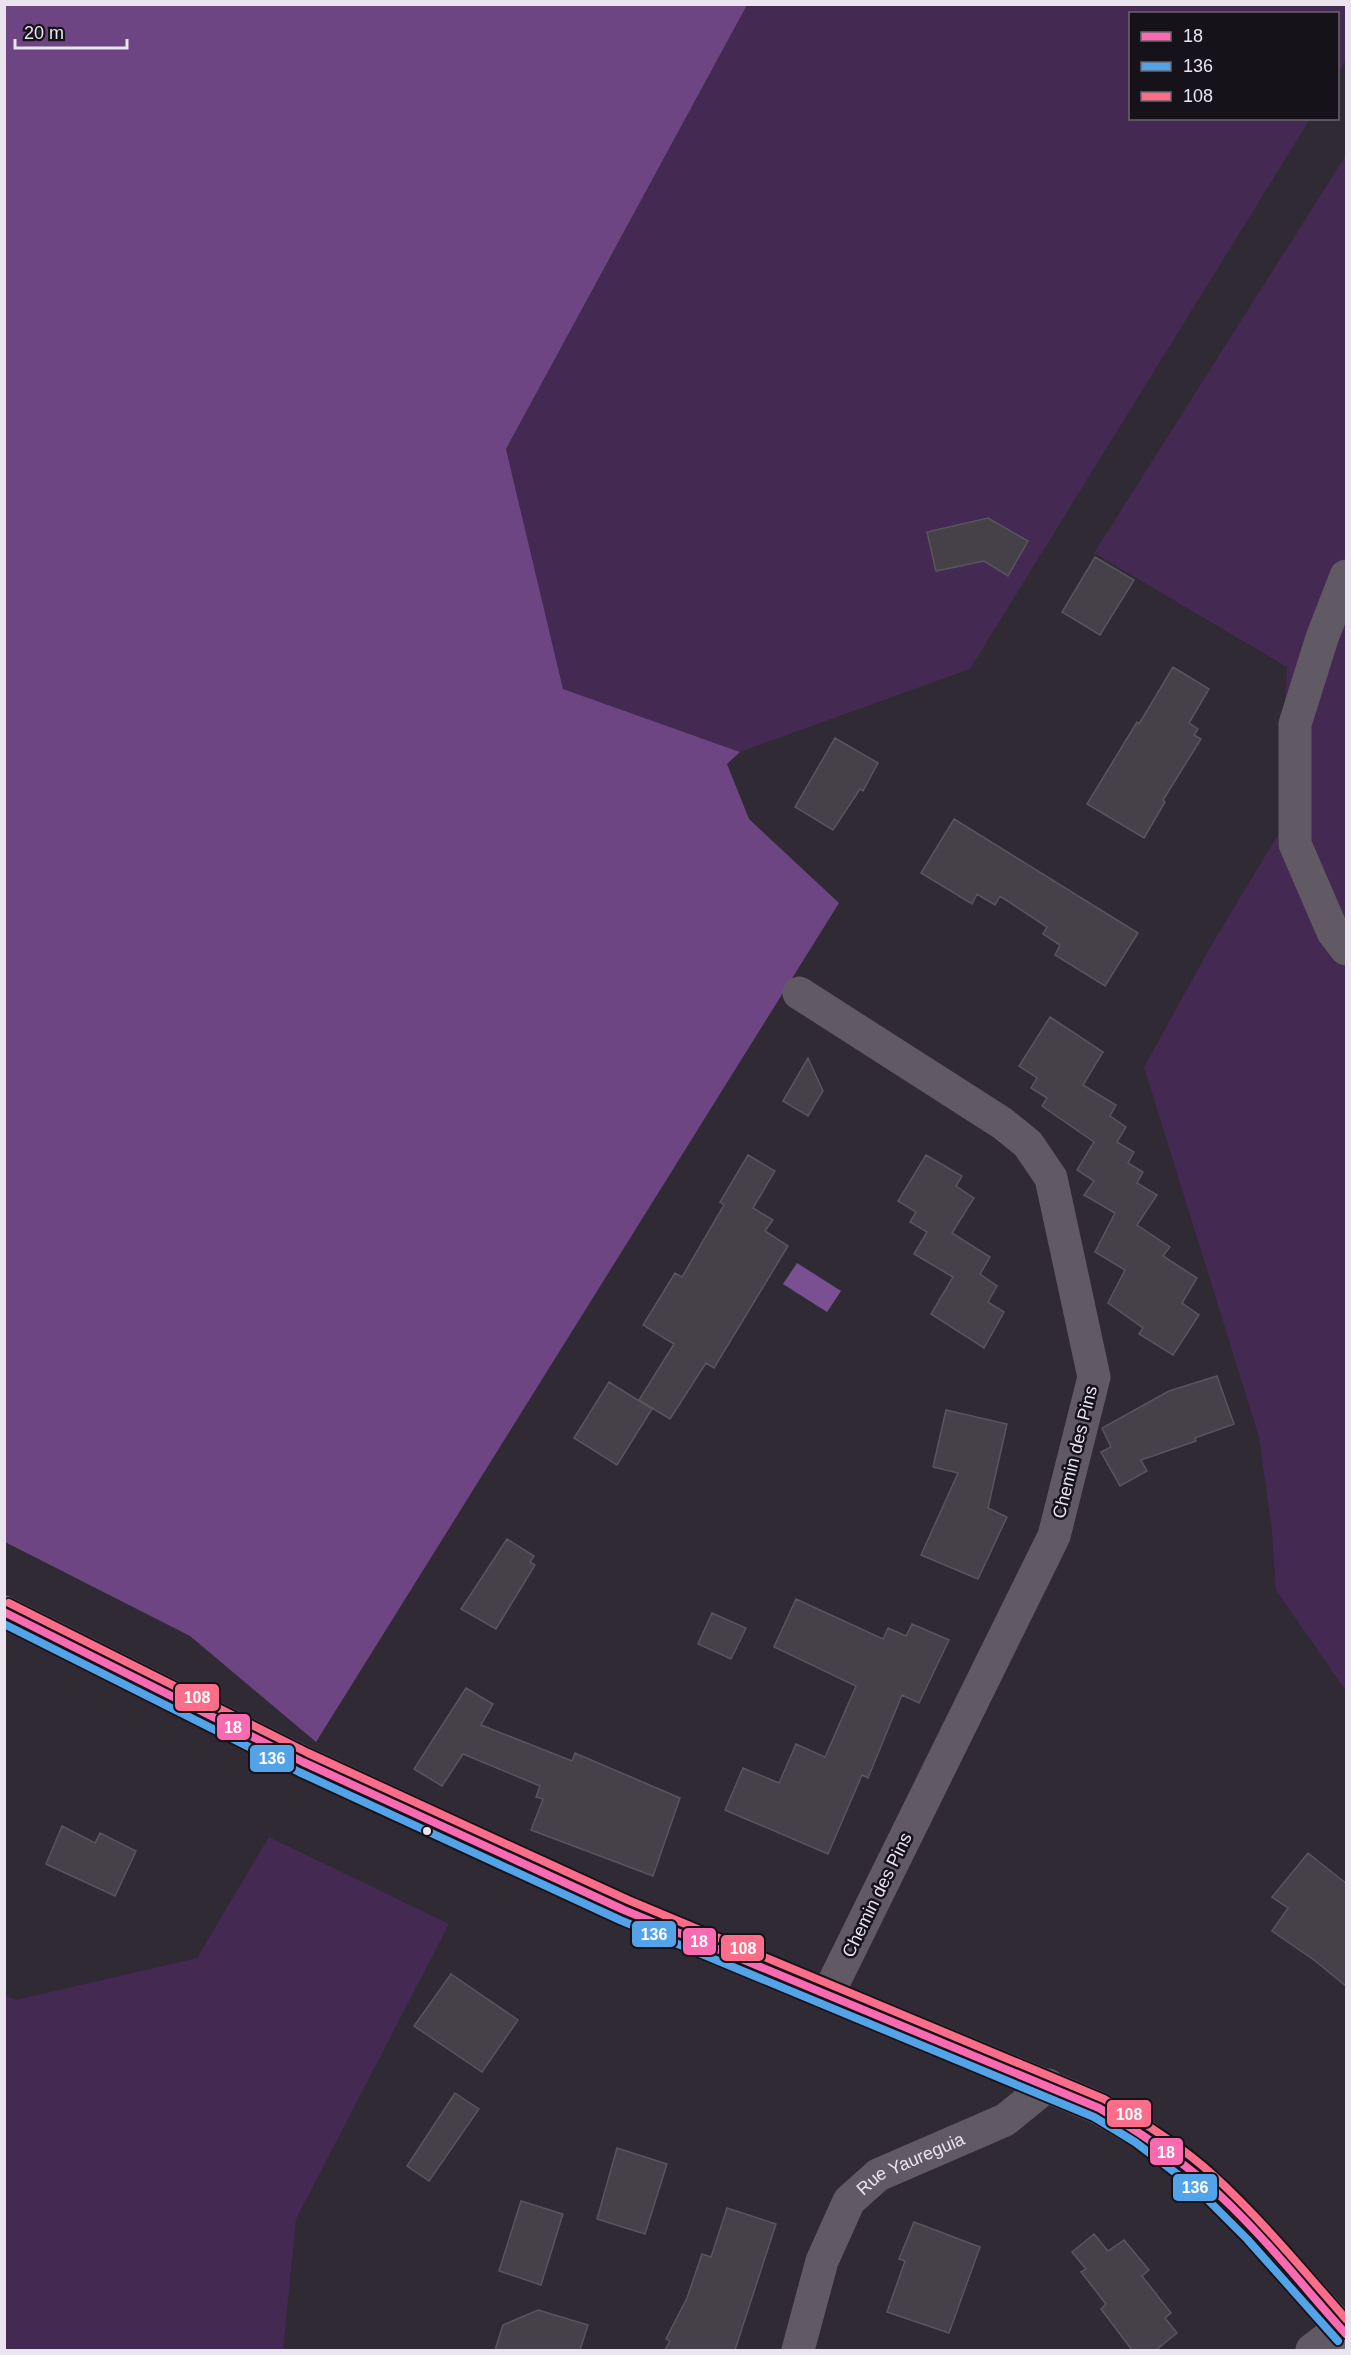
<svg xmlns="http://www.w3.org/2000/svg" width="1351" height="2355" font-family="Arial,sans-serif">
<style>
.green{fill:#442952}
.forest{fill:#6d4583}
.water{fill:#7b5092}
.building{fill:#464149;stroke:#59555c;stroke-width:1.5}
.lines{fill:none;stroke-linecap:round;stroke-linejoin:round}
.minor{stroke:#615a65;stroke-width:33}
.secondary{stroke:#6c6572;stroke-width:33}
.bus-1-casing{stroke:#161219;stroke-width:12}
.bus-2-casing{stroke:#161219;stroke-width:12}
.bus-3-casing{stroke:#161219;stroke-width:12}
.bus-1{stroke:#f96ab1;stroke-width:8}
.bus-2{stroke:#53a3e8;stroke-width:8}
.bus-3{stroke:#fb6d88;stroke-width:8}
.bus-dot{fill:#eae4ee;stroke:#161219;stroke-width:2}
.labels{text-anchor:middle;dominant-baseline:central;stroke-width:5;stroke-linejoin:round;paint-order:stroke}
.street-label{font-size:18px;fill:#eae4ee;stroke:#161219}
.line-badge{stroke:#161219;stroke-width:2}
.badge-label{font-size:16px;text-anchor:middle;font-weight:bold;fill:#fff}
</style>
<rect width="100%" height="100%" fill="#302a34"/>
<path class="green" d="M 747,5 L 1346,5 L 1346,59 L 1338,74 L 1338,14 L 1130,14 L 1130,118 L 1310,119 L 970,669 L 740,752 L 563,689 L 506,449 Z
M 1346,155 L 1346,1691 L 1276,1590 L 1272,1532 L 1259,1437 L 1144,1067 L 1212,944 L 1279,833 L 1287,667 L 1094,553 Z
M 269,1837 L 449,1924 L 296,2219 L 283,2350 L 5,2350 L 5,1995 L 16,2000 L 197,1958 Z"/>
<path class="forest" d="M 4,5 L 747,5 L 506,449 L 563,689 L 740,752 L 727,764 L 749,819 L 839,903 L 316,1742 L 190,1636 L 5,1542 Z"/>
<path class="water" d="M 797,1263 L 841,1291 L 827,1312 L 783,1284 Z"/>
<path class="building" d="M 988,518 L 1028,541 L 1008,576 L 984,561 L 936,571 L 927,532 Z
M 1095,557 L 1134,580 L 1100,635 L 1062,612 Z
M 1173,667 L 1209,689 L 1189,723 L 1198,729 L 1194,735 L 1201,739 L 1163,800 L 1165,802 L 1144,838 L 1087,804 L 1137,722 L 1139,724 Z
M 835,738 L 878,763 L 863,791 L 860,789 L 833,830 L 795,807 Z
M 954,819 L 1138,933 L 1105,986 L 1055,955 L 1060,945 L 1043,934 L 1047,927 L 1000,896 L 995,905 L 977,894 L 972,904 L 921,873 Z
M 1050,1017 L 1103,1052 L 1083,1085 L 1116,1105 L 1110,1116 L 1126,1127 L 1117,1142 L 1134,1152 L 1128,1163 L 1143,1172 L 1137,1183 L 1157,1195 L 1137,1225 L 1170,1247 L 1163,1256 L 1197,1278 L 1182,1303 L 1199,1315 L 1173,1355 L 1139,1334 L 1143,1328 L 1108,1303 L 1125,1270 L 1095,1252 L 1115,1213 L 1084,1195 L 1094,1181 L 1077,1170 L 1094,1142 L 1042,1106 L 1047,1098 L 1031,1088 L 1037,1078 L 1019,1066 Z
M 808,1058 L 823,1091 L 808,1116 L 783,1101 Z
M 748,1155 L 775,1171 L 753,1208 L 773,1220 L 765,1231 L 788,1246 L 714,1368 L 706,1363 L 670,1419 L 639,1400 L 674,1344 L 643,1325 L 675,1273 L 682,1277 L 724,1205 L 720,1202 Z
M 926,1155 L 962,1176 L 956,1186 L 974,1198 L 952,1233 L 990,1257 L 980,1274 L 997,1286 L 988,1302 L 1004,1312 L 984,1348 L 931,1314 L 953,1277 L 914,1254 L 927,1232 L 910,1222 L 916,1212 L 898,1201 Z
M 1217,1376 L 1234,1424 L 1195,1438 L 1196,1441 L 1141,1460 L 1147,1471 L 1120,1486 L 1101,1452 L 1111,1447 L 1102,1428 L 1169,1391 Z
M 609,1382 L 652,1409 L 617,1465 L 574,1438 Z
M 946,1410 L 1007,1424 L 988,1508 L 1007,1517 L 978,1579 L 921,1555 L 958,1473 L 933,1467 Z
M 507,1539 L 534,1556 L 530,1562 L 535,1565 L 496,1629 L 461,1609 Z
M 796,1599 L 883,1639 L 888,1628 L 906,1636 L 912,1624 L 949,1640 L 919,1703 L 902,1695 L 868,1778 L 862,1775 L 828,1854 L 725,1810 L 743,1768 L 779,1783 L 796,1744 L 825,1757 L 856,1686 L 774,1647 Z
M 712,1613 L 746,1628 L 731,1659 L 698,1644 Z
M 466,1688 L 493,1704 L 481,1725 L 572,1761 L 575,1753 L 680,1798 L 653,1876 L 531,1830 L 543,1799 L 536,1797 L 540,1786 L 463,1754 L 442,1786 L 414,1769 Z
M 62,1826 L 95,1843 L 100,1833 L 136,1851 L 115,1896 L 46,1864 Z
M 1308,1853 L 1347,1884 L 1347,1987 L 1314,1960 L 1272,1931 L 1288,1908 L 1272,1897 Z
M 451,1974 L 518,2020 L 482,2072 L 414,2026 Z
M 455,2093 L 479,2109 L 429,2181 L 407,2166 Z
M 617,2148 L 667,2164 L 645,2234 L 597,2219 Z
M 521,2201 L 563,2214 L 541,2285 L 499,2271 Z
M 727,2208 L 776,2224 L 735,2350 L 665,2350 L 670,2341 L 666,2339 L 687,2298 L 702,2254 L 711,2257 Z
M 914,2222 L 980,2247 L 949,2333 L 887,2312 L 905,2261 L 899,2259 Z
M 1094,2234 L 1108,2251 L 1124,2240 L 1149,2270 L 1142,2276 L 1171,2313 L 1165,2318 L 1177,2333 L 1156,2350 L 1132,2350 L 1101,2309 L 1106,2304 L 1081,2272 L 1086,2269 L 1072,2252 Z
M 538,2310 L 588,2325 L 580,2350 L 495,2350 L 503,2325 Z"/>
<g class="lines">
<g class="minor">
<path d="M 1346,576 L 1322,638 L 1295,724 L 1295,844 L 1333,932 L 1346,949"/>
<path d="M 799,993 L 1002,1123 L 1028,1144 L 1051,1178 L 1094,1377 L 1054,1536 L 828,1994"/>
<path id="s1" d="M 798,2350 L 822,2261 L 849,2201 L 878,2175 L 1005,2120 L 1048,2085"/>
<path d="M 1312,2350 L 1341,2328"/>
</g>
<path class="secondary" d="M 4,1612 L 303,1762 L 624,1910 L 1099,2108 L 1141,2133 L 1205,2182 L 1255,2232 L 1346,2334"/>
<g class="bus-1-casing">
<path id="bus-1" d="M 4,1612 L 303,1762 L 624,1910 L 1099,2108 C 1136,2130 1172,2154 1205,2182 C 1257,2227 1300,2283 1346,2334"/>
</g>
<g class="bus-2-casing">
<path id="bus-2" d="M 4,1624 L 299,1772 L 620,1920 L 1094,2117 L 1135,2142 L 1198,2190 L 1247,2239 L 1338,2341"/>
</g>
<g class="bus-3-casing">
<path id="bus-3" d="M 9,1603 L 308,1753 L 628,1900 L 1104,2099 C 1142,2121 1180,2145 1213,2175 C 1261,2219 1303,2270 1346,2319"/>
</g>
<use href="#bus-1" class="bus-1"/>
<use href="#bus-2" class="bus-2"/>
<use href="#bus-3" class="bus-3"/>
</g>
<circle class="bus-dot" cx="427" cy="1831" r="5"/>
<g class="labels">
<g class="street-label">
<text transform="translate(1075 1452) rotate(-76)">Chemin des Pins</text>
<text transform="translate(877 1895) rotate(-64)">Chemin des Pins</text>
<text stroke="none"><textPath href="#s1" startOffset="231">Rue Yaureguia</textPath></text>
</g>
</g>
<g class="line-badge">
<rect x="174" y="1683" width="46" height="29" rx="6" fill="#fb6d88"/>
<rect x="216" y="1713" width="35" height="28" rx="6" fill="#f96ab1"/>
<rect x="249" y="1744" width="46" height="29" rx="6" fill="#53a3e8"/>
<rect x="631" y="1920" width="46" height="28" rx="6" fill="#53a3e8"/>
<rect x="682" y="1927" width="35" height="29" rx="6" fill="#f96ab1"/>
<rect x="720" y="1934" width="45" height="28" rx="6" fill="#fb6d88"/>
<rect x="1106" y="2099" width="46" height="29" rx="6" fill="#fb6d88"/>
<rect x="1149" y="2137" width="35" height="29" rx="6" fill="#f96ab1"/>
<rect x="1172" y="2173" width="46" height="29" rx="6" fill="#53a3e8"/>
</g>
<g class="badge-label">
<text x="197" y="1703">108</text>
<text x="233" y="1733">18</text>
<text x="272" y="1764">136</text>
<text x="654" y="1940">136</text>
<text x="699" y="1947">18</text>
<text x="743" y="1954">108</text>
<text x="1129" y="2120">108</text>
<text x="1166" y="2158">18</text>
<text x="1195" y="2193">136</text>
</g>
<rect width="1351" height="2355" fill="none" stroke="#eae4ee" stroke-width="12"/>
<rect x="1129" y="12" width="210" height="108" fill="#161219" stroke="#6b666e" stroke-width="1.5"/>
<rect x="1141" y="32" width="30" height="9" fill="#f96ab1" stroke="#6b666e" stroke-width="1.5"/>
<text x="1183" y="42" font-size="18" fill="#eae4ee">18</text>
<rect x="1141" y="62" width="30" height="9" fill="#53a3e8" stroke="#6b666e" stroke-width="1.5"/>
<text x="1183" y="72" font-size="18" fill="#eae4ee">136</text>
<rect x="1141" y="92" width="30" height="9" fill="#fb6d88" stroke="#6b666e" stroke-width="1.5"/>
<text x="1183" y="102" font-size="18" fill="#eae4ee">108</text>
<path d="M15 39v9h112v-9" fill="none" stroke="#eae4ee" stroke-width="3"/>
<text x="24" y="39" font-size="18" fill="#eae4ee" stroke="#161219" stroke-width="4.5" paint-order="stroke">20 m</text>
</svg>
